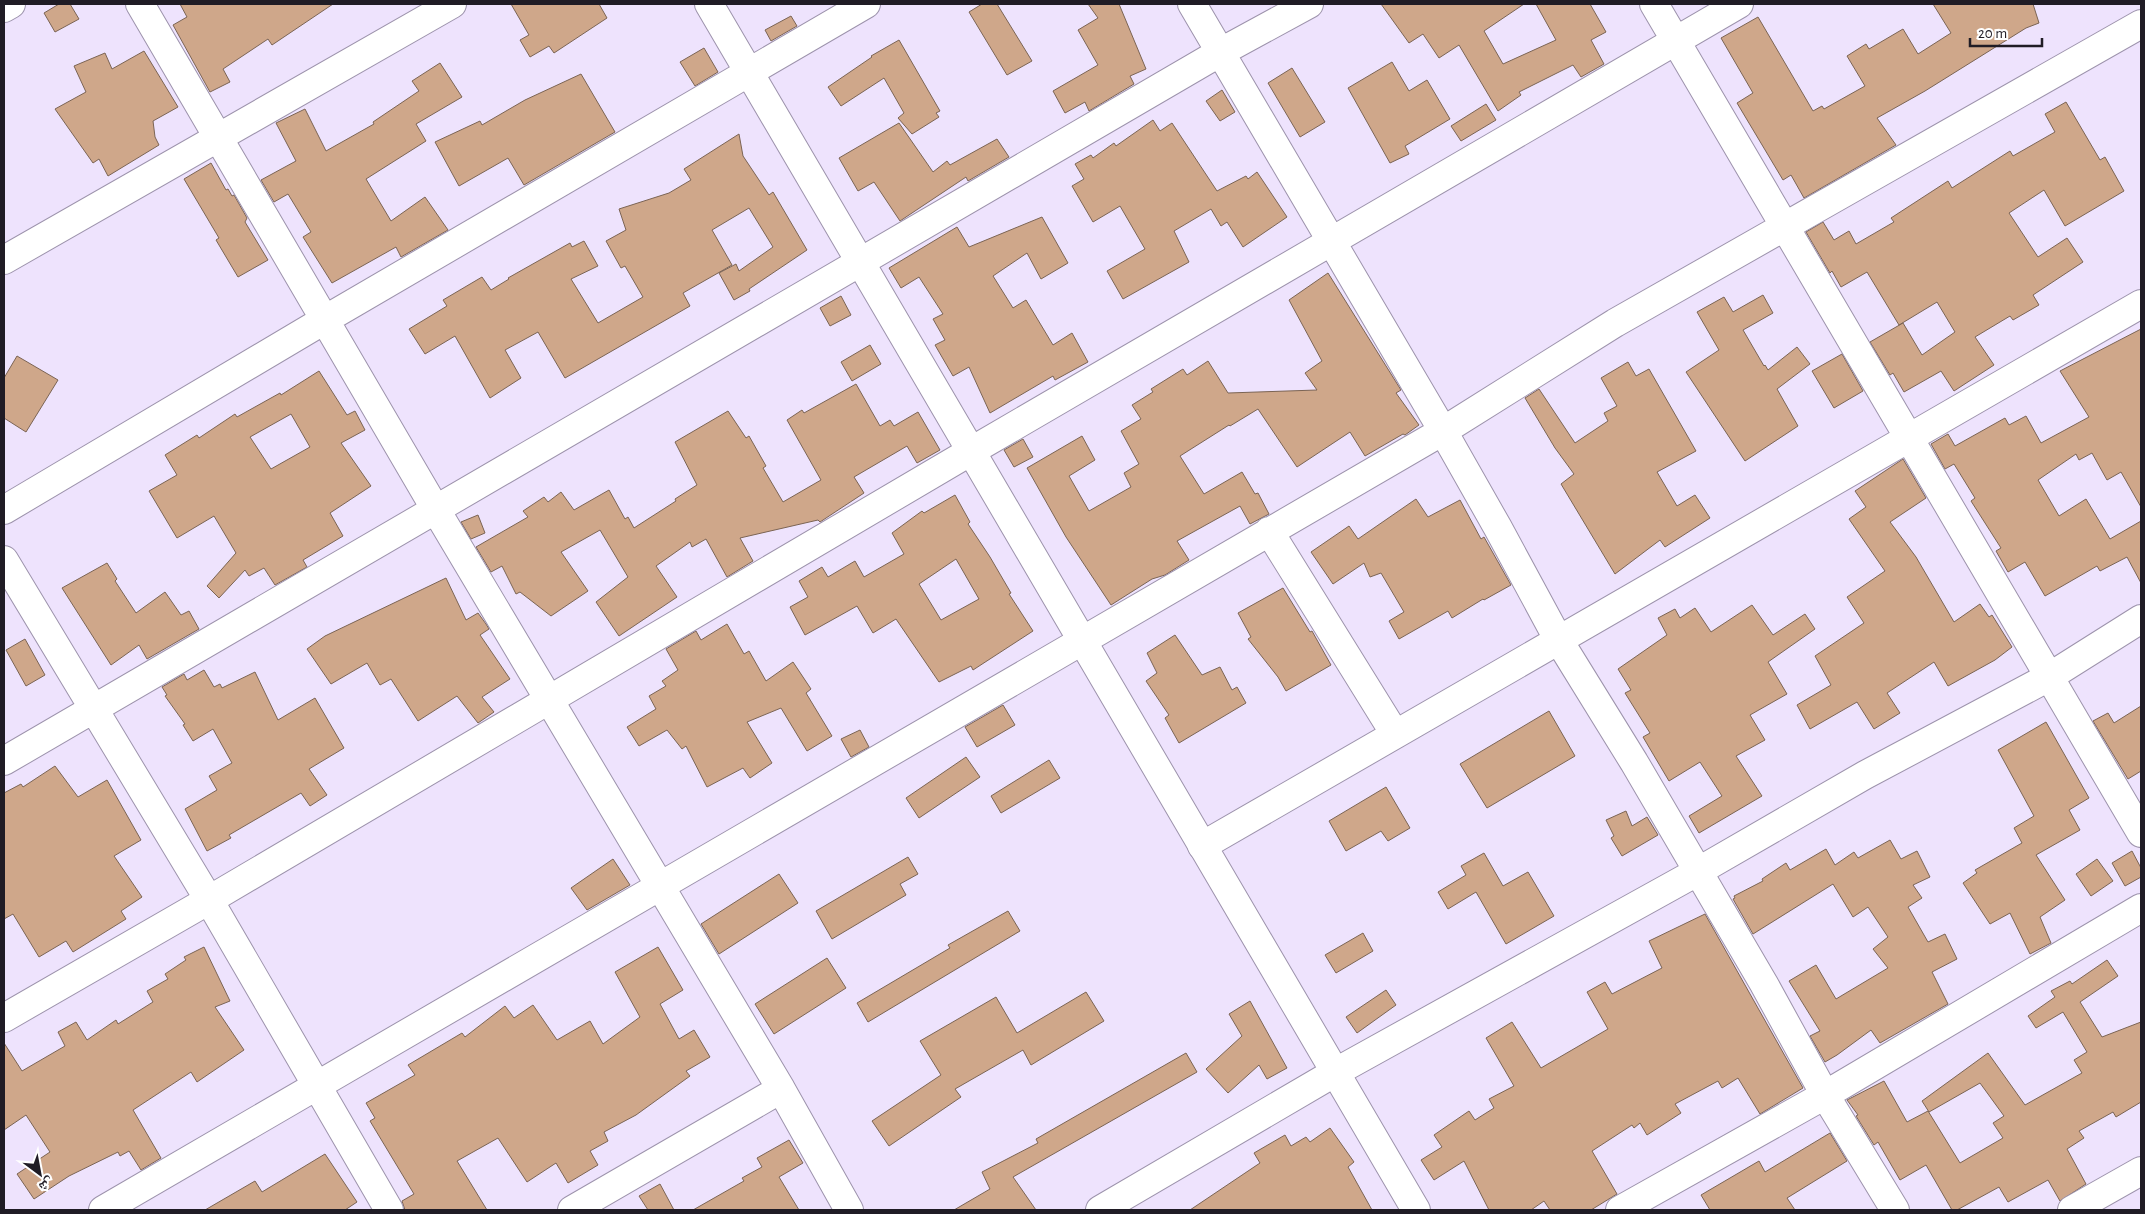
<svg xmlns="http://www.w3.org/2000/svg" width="2145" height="1214" font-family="'Alegreya Sans','Noto Naskh Arabic',sans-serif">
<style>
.building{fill:#cfa78a;stroke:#7b6454;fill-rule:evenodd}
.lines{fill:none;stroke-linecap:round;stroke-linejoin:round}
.minor-casing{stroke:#9d93ac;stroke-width:30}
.tertiary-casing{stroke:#9d93ac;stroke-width:30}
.minor{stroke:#fff;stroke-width:28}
.tertiary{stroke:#fff;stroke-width:28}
</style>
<rect width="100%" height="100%" fill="#eee3fd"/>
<path class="building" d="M 59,4 L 70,4 L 79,19 L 55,32 L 44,13 Z
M 180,4 L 333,4 L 272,45 L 268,39 L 223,69 L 230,82 L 210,92 L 173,25 L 187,17 Z
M 511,4 L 599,4 L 607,18 L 554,53 L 549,46 L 530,57 L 520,40 L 529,35 Z
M 982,4 L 997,4 L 1032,61 L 1007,75 L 969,12 Z
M 1088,4 L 1119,4 L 1146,69 L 1130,76 L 1134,84 L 1089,111 L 1085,102 L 1065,113 L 1053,91 L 1098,65 L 1078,30 L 1098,18 Z
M 1381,4 L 1524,4 L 1484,31 L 1503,64 L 1556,40 L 1536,4 L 1590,4 L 1606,32 L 1591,40 L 1604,64 L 1581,77 L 1573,65 L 1519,92 L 1521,95 L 1498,111 L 1459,45 L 1439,58 L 1423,34 L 1409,43 Z
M 1933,4 L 2033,4 L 2039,23 L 2026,28 L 1925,91 L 1877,118 L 1896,145 L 1804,198 L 1791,175 L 1783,180 L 1737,103 L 1753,93 L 1721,38 L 1758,17 L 1813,111 L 1822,106 L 1824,109 L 1865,86 L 1847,56 L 1866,44 L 1869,49 L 1903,29 L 1918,54 L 1951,33 Z
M 791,16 L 797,26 L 771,41 L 765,30 Z
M 899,40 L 940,111 L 936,113 L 939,117 L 912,134 L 898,118 L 904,113 L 884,78 L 841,106 L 828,87 L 872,57 L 871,56 Z
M 704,48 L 718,72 L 695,86 L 680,62 Z
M 144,51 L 178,107 L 153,121 L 155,137 L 159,145 L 108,176 L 99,159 L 93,163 L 55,109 L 86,92 L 74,66 L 105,53 L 112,69 Z
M 1392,62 L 1409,91 L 1427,80 L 1450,119 L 1405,146 L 1409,154 L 1390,163 L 1348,88 Z
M 440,63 L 462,97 L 416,124 L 426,141 L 366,179 L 391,221 L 425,197 L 448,230 L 401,257 L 396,247 L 332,283 L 303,237 L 311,232 L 288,194 L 274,202 L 261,180 L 296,161 L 276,123 L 305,109 L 326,151 L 374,124 L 373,122 L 419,91 L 412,81 Z
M 1292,68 L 1325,122 L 1300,137 L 1268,83 Z
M 581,74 L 615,132 L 524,185 L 508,158 L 459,186 L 435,142 L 480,121 L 482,125 L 525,100 Z
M 1222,90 L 1235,112 L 1220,121 L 1206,101 Z
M 2066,102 L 2100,160 L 2105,157 L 2124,191 L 2065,226 L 2044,190 L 2009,213 L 2038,257 L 2067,238 L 2083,262 L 2033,295 L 2039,305 L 2013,320 L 2010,316 L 1975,337 L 1994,365 L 1954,391 L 1941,371 L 1904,392 L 1893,373 L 1890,375 L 1870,342 L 1903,323 L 1922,355 L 1955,332 L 1937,302 L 1899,325 L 1867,272 L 1841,287 L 1832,271 L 1830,273 L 1806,232 L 1823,222 L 1834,240 L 1849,231 L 1856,244 L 1894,222 L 1891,218 L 1948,181 L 1952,188 L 2010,151 L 2013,156 L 2055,132 L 2045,114 Z
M 1486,104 L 1496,120 L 1461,141 L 1451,126 Z
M 1153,120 L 1160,131 L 1172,123 L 1217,191 L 1246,176 L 1248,179 L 1257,172 L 1287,217 L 1243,247 L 1227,222 L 1221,226 L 1211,209 L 1174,231 L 1189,262 L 1123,299 L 1107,271 L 1145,249 L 1120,206 L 1093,222 L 1072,186 L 1084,179 L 1075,164 L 1091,155 L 1093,158 L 1114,143 L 1116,146 Z
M 899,123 L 933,172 L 947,161 L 950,165 L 997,139 L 1009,157 L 968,181 L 966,177 L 900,221 L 874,182 L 858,191 L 839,158 Z
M 739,134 L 743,156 L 769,195 L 773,192 L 807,250 L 749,289 L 750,291 L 734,300 L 719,273 L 736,264 L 739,271 L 773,247 L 749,208 L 712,230 L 732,265 L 683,293 L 690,306 L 565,378 L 538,332 L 505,350 L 521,378 L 490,398 L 455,336 L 425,354 L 409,329 L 447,306 L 443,300 L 482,277 L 491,290 L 509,279 L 508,278 L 570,243 L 572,247 L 584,241 L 598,266 L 571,279 L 598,323 L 643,297 L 625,266 L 621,268 L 606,241 L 626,230 L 619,209 L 669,193 L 691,180 L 684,169 Z
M 211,163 L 226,190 L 228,189 L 232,196 L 234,195 L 247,218 L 245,222 L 268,260 L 238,277 L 216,240 L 219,238 L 184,179 Z
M 1042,217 L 1068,263 L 1041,279 L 1027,253 L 993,276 L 1013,308 L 1026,300 L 1053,345 L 1072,333 L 1088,362 L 1055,380 L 1053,376 L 990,413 L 969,367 L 953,376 L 935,345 L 945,340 L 933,319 L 943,314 L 919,277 L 901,288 L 889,268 L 957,227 L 969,247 Z
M 1328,273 L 1401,390 L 1396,393 L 1419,425 L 1405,435 L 1403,434 L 1365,456 L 1350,432 L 1297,467 L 1258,409 L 1230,426 L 1229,425 L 1180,456 L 1204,494 L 1242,472 L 1255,494 L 1258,493 L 1269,514 L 1250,524 L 1240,506 L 1177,541 L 1189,560 L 1165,575 L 1152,579 L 1111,605 L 1066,537 L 1027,468 L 1082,436 L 1095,460 L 1069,476 L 1089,511 L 1131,487 L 1124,473 L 1139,464 L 1121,431 L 1141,419 L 1132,405 L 1153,392 L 1151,389 L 1183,369 L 1187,375 L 1208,361 L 1228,393 L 1317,390 L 1305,373 L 1322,361 L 1289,300 Z
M 1763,295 L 1773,313 L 1743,330 L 1764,366 L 1765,365 L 1768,370 L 1797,347 L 1810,364 L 1777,389 L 1798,426 L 1745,461 L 1686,372 L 1719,350 L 1697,312 L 1724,297 L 1733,312 Z
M 841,296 L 851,315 L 830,326 L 820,308 Z
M 2141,329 L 2141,507 L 2121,472 L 2107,480 L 2092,453 L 2079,460 L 2076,454 L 2038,480 L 2059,516 L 2086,499 L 2110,539 L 2141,521 L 2141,583 L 2127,557 L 2100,571 L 2097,566 L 2045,596 L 2025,562 L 2008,572 L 1996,551 L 2001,548 L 1971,501 L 1975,498 L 1954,464 L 1945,469 L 1931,444 L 1948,434 L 1955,446 L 2005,418 L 2009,425 L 2026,416 L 2041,443 L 2089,417 L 2060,371 Z
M 870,345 L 881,364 L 852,381 L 841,362 Z
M 1842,354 L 1863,391 L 1834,408 L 1812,371 Z
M 17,356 L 58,380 L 26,432 L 4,418 L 4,378 Z
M 1628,362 L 1636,376 L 1649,369 L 1696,451 L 1657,472 L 1677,506 L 1695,495 L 1710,518 L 1665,547 L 1660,540 L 1615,574 L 1561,484 L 1574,474 L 1555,448 L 1525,398 L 1539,389 L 1575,443 L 1608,421 L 1604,413 L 1617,406 L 1601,378 Z
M 319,371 L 347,415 L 355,411 L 365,430 L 341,443 L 371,486 L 330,513 L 343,536 L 303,560 L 307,567 L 275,585 L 264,568 L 249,576 L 245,570 L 219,598 L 207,586 L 236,553 L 214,516 L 177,538 L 149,491 L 177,475 L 165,455 L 197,435 L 199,438 L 235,414 L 237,417 L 280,393 L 281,395 ZM 291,414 L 310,447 L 271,469 L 250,437 Z
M 856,384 L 880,426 L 890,420 L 894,426 L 918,412 L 940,450 L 917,463 L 907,446 L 854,477 L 864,493 L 820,522 L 818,520 L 740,538 L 753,561 L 727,577 L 706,539 L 692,547 L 690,542 L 656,566 L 677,597 L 619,636 L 596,602 L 628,577 L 600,530 L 561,552 L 588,591 L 551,616 L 520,592 L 516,594 L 502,566 L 491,572 L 476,547 L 528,517 L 523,511 L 544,497 L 548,502 L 561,492 L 574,510 L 609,490 L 625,519 L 628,517 L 634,528 L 676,501 L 675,499 L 697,485 L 675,442 L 728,411 L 746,438 L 749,436 L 766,466 L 763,468 L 783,502 L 821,480 L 787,420 L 802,410 L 804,413 Z
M 1023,439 L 1033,457 L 1014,467 L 1004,450 Z
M 1903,459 L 1926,498 L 1890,522 L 1916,557 L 1954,622 L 1980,604 L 1989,617 L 1992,615 L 2012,647 L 1995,660 L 1948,686 L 1934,662 L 1887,693 L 1900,713 L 1874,729 L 1857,702 L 1810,729 L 1797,705 L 1831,685 L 1815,656 L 1864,623 L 1847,597 L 1885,571 L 1849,519 L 1866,507 L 1855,491 Z
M 955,495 L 970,522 L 968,524 L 990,557 L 1011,593 L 1009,594 L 1033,631 L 973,670 L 971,666 L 939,682 L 896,619 L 873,633 L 857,606 L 805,635 L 790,607 L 808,597 L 799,581 L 822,567 L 828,577 L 855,561 L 864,577 L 904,554 L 892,533 L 922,511 L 924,513 ZM 956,559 L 979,599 L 941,620 L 919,584 Z
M 1416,499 L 1428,517 L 1460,500 L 1481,539 L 1484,537 L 1511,585 L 1484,600 L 1483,599 L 1452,618 L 1448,611 L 1399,639 L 1389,621 L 1404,612 L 1381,573 L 1370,577 L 1364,563 L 1333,584 L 1311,552 L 1349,526 L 1358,539 Z
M 478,515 L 485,533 L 471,539 L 461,522 Z
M 107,563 L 117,579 L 115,581 L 136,613 L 165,592 L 181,615 L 189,611 L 199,629 L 147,659 L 139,645 L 111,665 L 62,588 Z
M 446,578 L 466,620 L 478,613 L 486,624 L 489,629 L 480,635 L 510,679 L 482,697 L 494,712 L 478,723 L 457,696 L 418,721 L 391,679 L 380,685 L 367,663 L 331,684 L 307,649 L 325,636 Z
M 1283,588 L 1310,632 L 1312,631 L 1331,665 L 1286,691 L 1278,677 L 1248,639 L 1251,637 L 1238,613 Z
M 1752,605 L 1773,635 L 1805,614 L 1815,629 L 1768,662 L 1787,694 L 1750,715 L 1765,740 L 1736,756 L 1762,796 L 1699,833 L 1689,816 L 1722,796 L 1700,762 L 1669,781 L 1643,737 L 1650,733 L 1625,693 L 1631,690 L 1618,669 L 1667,635 L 1658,618 L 1675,609 L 1680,618 L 1695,608 L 1711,632 Z
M 727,624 L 744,654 L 749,651 L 766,681 L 793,662 L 811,689 L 806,693 L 832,736 L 807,751 L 781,708 L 747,722 L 772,763 L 750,778 L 743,768 L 707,787 L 686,746 L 682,749 L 667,730 L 639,746 L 627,727 L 656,709 L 649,696 L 666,686 L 662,681 L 678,670 L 666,649 L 696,631 L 701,640 Z
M 1175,635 L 1202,675 L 1220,667 L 1232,690 L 1237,687 L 1246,703 L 1179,743 L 1165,718 L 1169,715 L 1146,681 L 1157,673 L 1147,653 Z
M 25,639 L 45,675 L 26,686 L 6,650 Z
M 204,670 L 214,687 L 220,684 L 222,688 L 255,672 L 278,720 L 315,698 L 344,748 L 309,769 L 327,795 L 310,806 L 301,793 L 229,835 L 231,838 L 207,851 L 185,809 L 217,790 L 209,776 L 232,763 L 213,729 L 193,741 L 183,725 L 185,724 L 165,696 L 167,695 L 162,687 L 184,674 L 187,680 Z
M 1003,705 L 1015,725 L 977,747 L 965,727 Z
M 2141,706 L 2141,771 L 2128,779 L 2093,721 L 2108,713 L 2114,723 Z
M 1549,711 L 1575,756 L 1487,808 L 1460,764 Z
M 2046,722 L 2089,798 L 2069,810 L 2080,830 L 2036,855 L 2065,900 L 2040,917 L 2051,943 L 2030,954 L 2010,913 L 1990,924 L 1963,883 L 1977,873 L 1975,870 L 2022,843 L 2014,828 L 2034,816 L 1998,750 Z
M 860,730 L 869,747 L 851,757 L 841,739 Z
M 966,757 L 980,777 L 919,818 L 906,798 Z
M 1049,760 L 1060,778 L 1001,813 L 991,796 Z
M 55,766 L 78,797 L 107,780 L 141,840 L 114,856 L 142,897 L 121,911 L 126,919 L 73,952 L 66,941 L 39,957 L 13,914 L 4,919 L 4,793 L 21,784 L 23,787 Z
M 1386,787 L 1410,828 L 1388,841 L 1381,831 L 1346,851 L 1329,821 Z
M 1626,811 L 1632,826 L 1647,817 L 1658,835 L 1622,856 L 1611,838 L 1614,836 L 1606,820 Z
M 1890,840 L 1901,859 L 1917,851 L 1930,877 L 1913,885 L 1922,898 L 1908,907 L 1928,942 L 1945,934 L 1957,959 L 1932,972 L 1948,1004 L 1880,1043 L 1871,1030 L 1837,1055 L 1825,1062 L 1810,1036 L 1820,1031 L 1789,981 L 1816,965 L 1836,999 L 1888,968 L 1873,949 L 1888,937 L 1868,907 L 1853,917 L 1833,884 L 1753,934 L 1733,899 L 1735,898 L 1734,896 L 1763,881 L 1762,879 L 1786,863 L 1790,870 L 1826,849 L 1835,865 L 1854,852 L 1858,858 Z
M 2132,851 L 2141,868 L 2141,877 L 2125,886 L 2112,863 Z
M 1484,853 L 1503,886 L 1528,872 L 1554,916 L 1506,944 L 1476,892 L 1448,909 L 1438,892 L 1466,875 L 1461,866 Z
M 908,857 L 918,874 L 900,884 L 906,895 L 832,939 L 816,911 Z
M 613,859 L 630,885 L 587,910 L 571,888 Z
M 2097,859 L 2113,881 L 2091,896 L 2076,874 Z
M 779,874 L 798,903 L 719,954 L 701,924 Z
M 1008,911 L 1020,931 L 868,1022 L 857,1003 L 950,948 L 948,945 Z
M 1705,914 L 1803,1088 L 1760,1114 L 1738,1078 L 1722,1088 L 1718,1081 L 1675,1104 L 1681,1113 L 1647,1135 L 1640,1123 L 1634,1128 L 1632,1125 L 1592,1151 L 1617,1194 L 1591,1210 L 1550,1210 L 1544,1201 L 1531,1210 L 1489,1210 L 1464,1161 L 1434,1180 L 1421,1160 L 1442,1147 L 1434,1135 L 1469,1111 L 1475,1120 L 1494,1108 L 1489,1099 L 1514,1086 L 1486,1038 L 1512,1022 L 1541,1068 L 1608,1029 L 1587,992 L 1605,982 L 1612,994 L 1662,968 L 1649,941 Z
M 1363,933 L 1373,951 L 1336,973 L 1325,955 Z
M 204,947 L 230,1001 L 215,1007 L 244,1050 L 197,1082 L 191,1072 L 133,1110 L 161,1158 L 141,1170 L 129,1151 L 120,1156 L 118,1152 L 69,1176 L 34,1199 L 17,1174 L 50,1152 L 26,1115 L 4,1130 L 4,1043 L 22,1071 L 65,1046 L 58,1032 L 76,1022 L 87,1040 L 116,1020 L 118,1024 L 153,1002 L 147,991 L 168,979 L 165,974 L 186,960 L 184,957 Z
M 658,947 L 683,990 L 660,1004 L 679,1039 L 694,1030 L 710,1057 L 686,1071 L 690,1076 L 636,1115 L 604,1132 L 608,1141 L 590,1151 L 598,1165 L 568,1183 L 556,1163 L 527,1182 L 498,1138 L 457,1161 L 487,1210 L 405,1210 L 402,1201 L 414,1194 L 370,1121 L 375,1118 L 366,1103 L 415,1075 L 408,1065 L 462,1033 L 465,1037 L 505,1006 L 514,1018 L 533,1005 L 557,1040 L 590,1021 L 603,1044 L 640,1017 L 615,972 Z
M 827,958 L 846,988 L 774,1034 L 755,1004 Z
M 2107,960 L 2118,976 L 2080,1002 L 2102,1037 L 2141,1022 L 2141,1102 L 2116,1117 L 2113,1112 L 2079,1131 L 2084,1138 L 2067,1149 L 2086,1184 L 2060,1201 L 2048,1180 L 2008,1202 L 1999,1187 L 1957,1210 L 1952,1210 L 1926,1165 L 1900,1180 L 1878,1142 L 1874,1145 L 1856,1116 L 1858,1115 L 1847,1100 L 1884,1081 L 1907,1122 L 1928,1111 L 1960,1163 L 2003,1138 L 1993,1123 L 2004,1116 L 1980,1083 L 1929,1112 L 1922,1101 L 1988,1053 L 2025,1105 L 2082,1073 L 2074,1060 L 2087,1052 L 2063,1012 L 2036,1028 L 2028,1016 L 2055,997 L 2051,991 L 2070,981 L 2072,984 Z
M 1386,990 L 1396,1005 L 1357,1033 L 1346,1017 Z
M 1086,992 L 1104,1021 L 1031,1065 L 1023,1050 L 955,1089 L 961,1097 L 889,1146 L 872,1121 L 941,1075 L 920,1041 L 996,997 L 1017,1033 Z
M 1250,1001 L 1287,1068 L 1267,1079 L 1259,1065 L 1228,1093 L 1206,1069 L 1242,1036 L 1229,1014 Z
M 1186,1053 L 1197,1072 L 1013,1177 L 1036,1210 L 954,1210 L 990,1189 L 982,1172 L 1038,1143 L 1036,1139 Z
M 1330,1128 L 1354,1162 L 1348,1167 L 1372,1210 L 1190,1210 L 1260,1163 L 1254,1153 L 1285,1135 L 1291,1146 L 1306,1137 L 1310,1142 Z
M 1830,1133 L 1847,1161 L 1787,1198 L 1795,1210 L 1710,1210 L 1701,1195 L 1759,1161 L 1765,1172 Z
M 789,1140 L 803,1163 L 779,1177 L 799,1210 L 693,1210 L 744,1181 L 742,1178 L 762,1167 L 757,1158 Z
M 325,1154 L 357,1202 L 345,1210 L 205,1210 L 255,1181 L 262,1192 Z
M 660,1184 L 674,1210 L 648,1210 L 639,1196 Z"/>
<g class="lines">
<g class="minor-casing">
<path id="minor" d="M 140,4 L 436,510 L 781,1089 L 849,1210
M 1192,4 L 1443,431 L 1498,528 L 1558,639 L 1634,762 L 1764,984 L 1825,1095 L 1895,1210
M 1654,4 L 2141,833
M 4,8 L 11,4
M 4,260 L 452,4
M 4,510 L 326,319 L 866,4
M 1269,531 L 1395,734
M 4,560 L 209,900 L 389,1210
M 4,761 L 1219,53 L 1309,4
M 1202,846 L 2141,304
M 4,1018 L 209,900 L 973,450 L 1739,4
M 103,1210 L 1443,431 L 1615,323 L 2141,24
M 572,1210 L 781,1089
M 1100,1210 L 1334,1073 L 1697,872 L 1865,775 L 2049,677 L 2141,619
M 1620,1210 L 1825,1095 L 2141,908
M 2072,1210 L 2141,1171"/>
</g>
<g class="tertiary-casing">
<path id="tertiary" d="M 709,4 L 1416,1210"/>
</g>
<use href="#minor" class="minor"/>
<use href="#tertiary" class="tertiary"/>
</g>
<rect width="2145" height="1214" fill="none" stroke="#201c25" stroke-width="10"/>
<g transform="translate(40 1174) rotate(148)" stroke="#ffffff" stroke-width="4" paint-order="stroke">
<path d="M0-4L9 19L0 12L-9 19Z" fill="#201c25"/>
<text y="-8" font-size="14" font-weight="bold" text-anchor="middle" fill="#201c25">ش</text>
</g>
<path d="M1970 38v8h72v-8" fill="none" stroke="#201c25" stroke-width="2.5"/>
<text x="1978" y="38" font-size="15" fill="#201c25" stroke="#ffffff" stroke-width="4" paint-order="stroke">20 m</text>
</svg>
